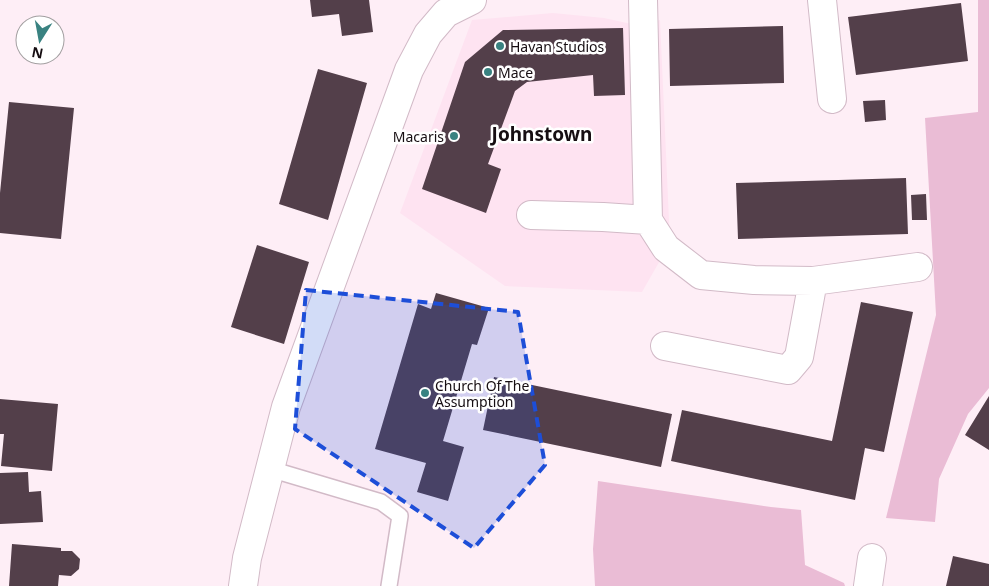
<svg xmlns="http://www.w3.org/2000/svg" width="989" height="586" font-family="'Noto Sans',sans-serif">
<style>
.built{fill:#fee3f1}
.green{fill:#eabcd5}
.building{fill:#533f4a}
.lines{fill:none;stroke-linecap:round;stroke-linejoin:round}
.lane-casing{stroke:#d2bac7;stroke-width:18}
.street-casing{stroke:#d2bac7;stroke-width:30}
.secondary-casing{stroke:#d2bac7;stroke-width:30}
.lane{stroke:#fff;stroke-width:15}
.street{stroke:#fff;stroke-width:28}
.secondary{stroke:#fff;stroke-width:28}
.marked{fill:#1d4ed8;fill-opacity:0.2;stroke:#1d4ed8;stroke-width:4;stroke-dasharray:10 6;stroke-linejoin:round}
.poi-dot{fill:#398281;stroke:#fff;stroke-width:2}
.labels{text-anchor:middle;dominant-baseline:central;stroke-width:5;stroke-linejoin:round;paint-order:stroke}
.poi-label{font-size:14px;fill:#160e12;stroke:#fff;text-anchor:start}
.district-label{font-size:19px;font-weight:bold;fill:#160e12;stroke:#fff}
</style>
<rect width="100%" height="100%" fill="#feeef6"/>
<path class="built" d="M 553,13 L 604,18 L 636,25 L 660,20 L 670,243 L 642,292 L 505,286 L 400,213 L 472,20 Z"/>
<path class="green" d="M 978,0 L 989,0 L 989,388 L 968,414 L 939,479 L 935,522 L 886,518 L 936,315 L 925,118 L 978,112 Z
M 598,481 L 771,507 L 801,510 L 805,565 L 844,583 L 845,586 L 595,586 L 593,549 Z"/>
<path class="building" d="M 310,0 L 369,0 L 373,32 L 342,36 L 339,14 L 312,17 Z
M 961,3 L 968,61 L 856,75 L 848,17 Z
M 783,26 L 784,83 L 670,86 L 669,29 Z
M 623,28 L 625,95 L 594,96 L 593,75 L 527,82 L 515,91 L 488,164 L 501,169 L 486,213 L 422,189 L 465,62 L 503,30 Z
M 318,69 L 367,83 L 328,220 L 279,204 Z
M 885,100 L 886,120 L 865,122 L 863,101 Z
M 9,102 L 74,108 L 61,239 L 0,233 L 0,193 Z
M 906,178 L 908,234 L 738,239 L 736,183 Z
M 926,194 L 927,220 L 912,220 L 911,195 Z
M 257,245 L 309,262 L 284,344 L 231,327 Z
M 436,293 L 489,308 L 477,345 L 472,344 L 443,441 L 464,447 L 448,501 L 417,492 L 426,463 L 375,449 L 418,304 L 431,309 Z
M 861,302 L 913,312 L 884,452 L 865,448 L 855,500 L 671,461 L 682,410 L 832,441 Z
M 494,377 L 672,414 L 661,467 L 483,430 Z
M 989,396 L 989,450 L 965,435 Z
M 0,399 L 58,404 L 52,471 L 1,466 L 4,434 L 0,434 Z
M 28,472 L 29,492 L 41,491 L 43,522 L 0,524 L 0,473 Z
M 12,544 L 61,548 L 61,551 L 72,551 L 80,559 L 79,569 L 71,576 L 59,575 L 58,586 L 9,586 Z
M 953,556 L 989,564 L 989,586 L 946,586 Z"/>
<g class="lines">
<g class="lane-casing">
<path id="lane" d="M 270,469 L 381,502 L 400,516 L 389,586"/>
</g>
<g class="street-casing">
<path id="street" d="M 643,0 L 648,220 L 666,248 L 701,275 L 754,280 L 813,281 L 918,267
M 822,0 L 832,99
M 531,215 L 603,217 L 648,220
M 665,346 L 788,370 L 799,357 L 813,281
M 868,586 L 872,558"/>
</g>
<g class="secondary-casing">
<path id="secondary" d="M 243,586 L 247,558 L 286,407 L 409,70 L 428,34 L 446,13 L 472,0"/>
</g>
<use href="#lane" class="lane"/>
<use href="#street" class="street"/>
<use href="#secondary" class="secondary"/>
</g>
<path class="marked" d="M 306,290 L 518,312 L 545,465 L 474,548 L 295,429 Z"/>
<g class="poi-dot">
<circle cx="500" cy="46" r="5"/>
<circle cx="488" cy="72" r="5"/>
<circle cx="454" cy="136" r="5"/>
<circle cx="425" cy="393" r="5"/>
</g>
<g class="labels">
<g class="poi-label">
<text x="510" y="46">Havan Studios</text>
<text x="498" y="72">Mace</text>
<text x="444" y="136" text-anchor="end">Macaris</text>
<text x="435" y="385">Church Of The<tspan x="435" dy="16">Assumption</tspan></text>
</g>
<g class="district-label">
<text x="542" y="134">Johnstown</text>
</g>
</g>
<g transform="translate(40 40) rotate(191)"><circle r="24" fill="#ffffff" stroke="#a29fa0"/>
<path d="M0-4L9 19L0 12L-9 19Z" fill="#398281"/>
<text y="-8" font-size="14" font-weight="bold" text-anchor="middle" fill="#160e12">N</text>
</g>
</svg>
